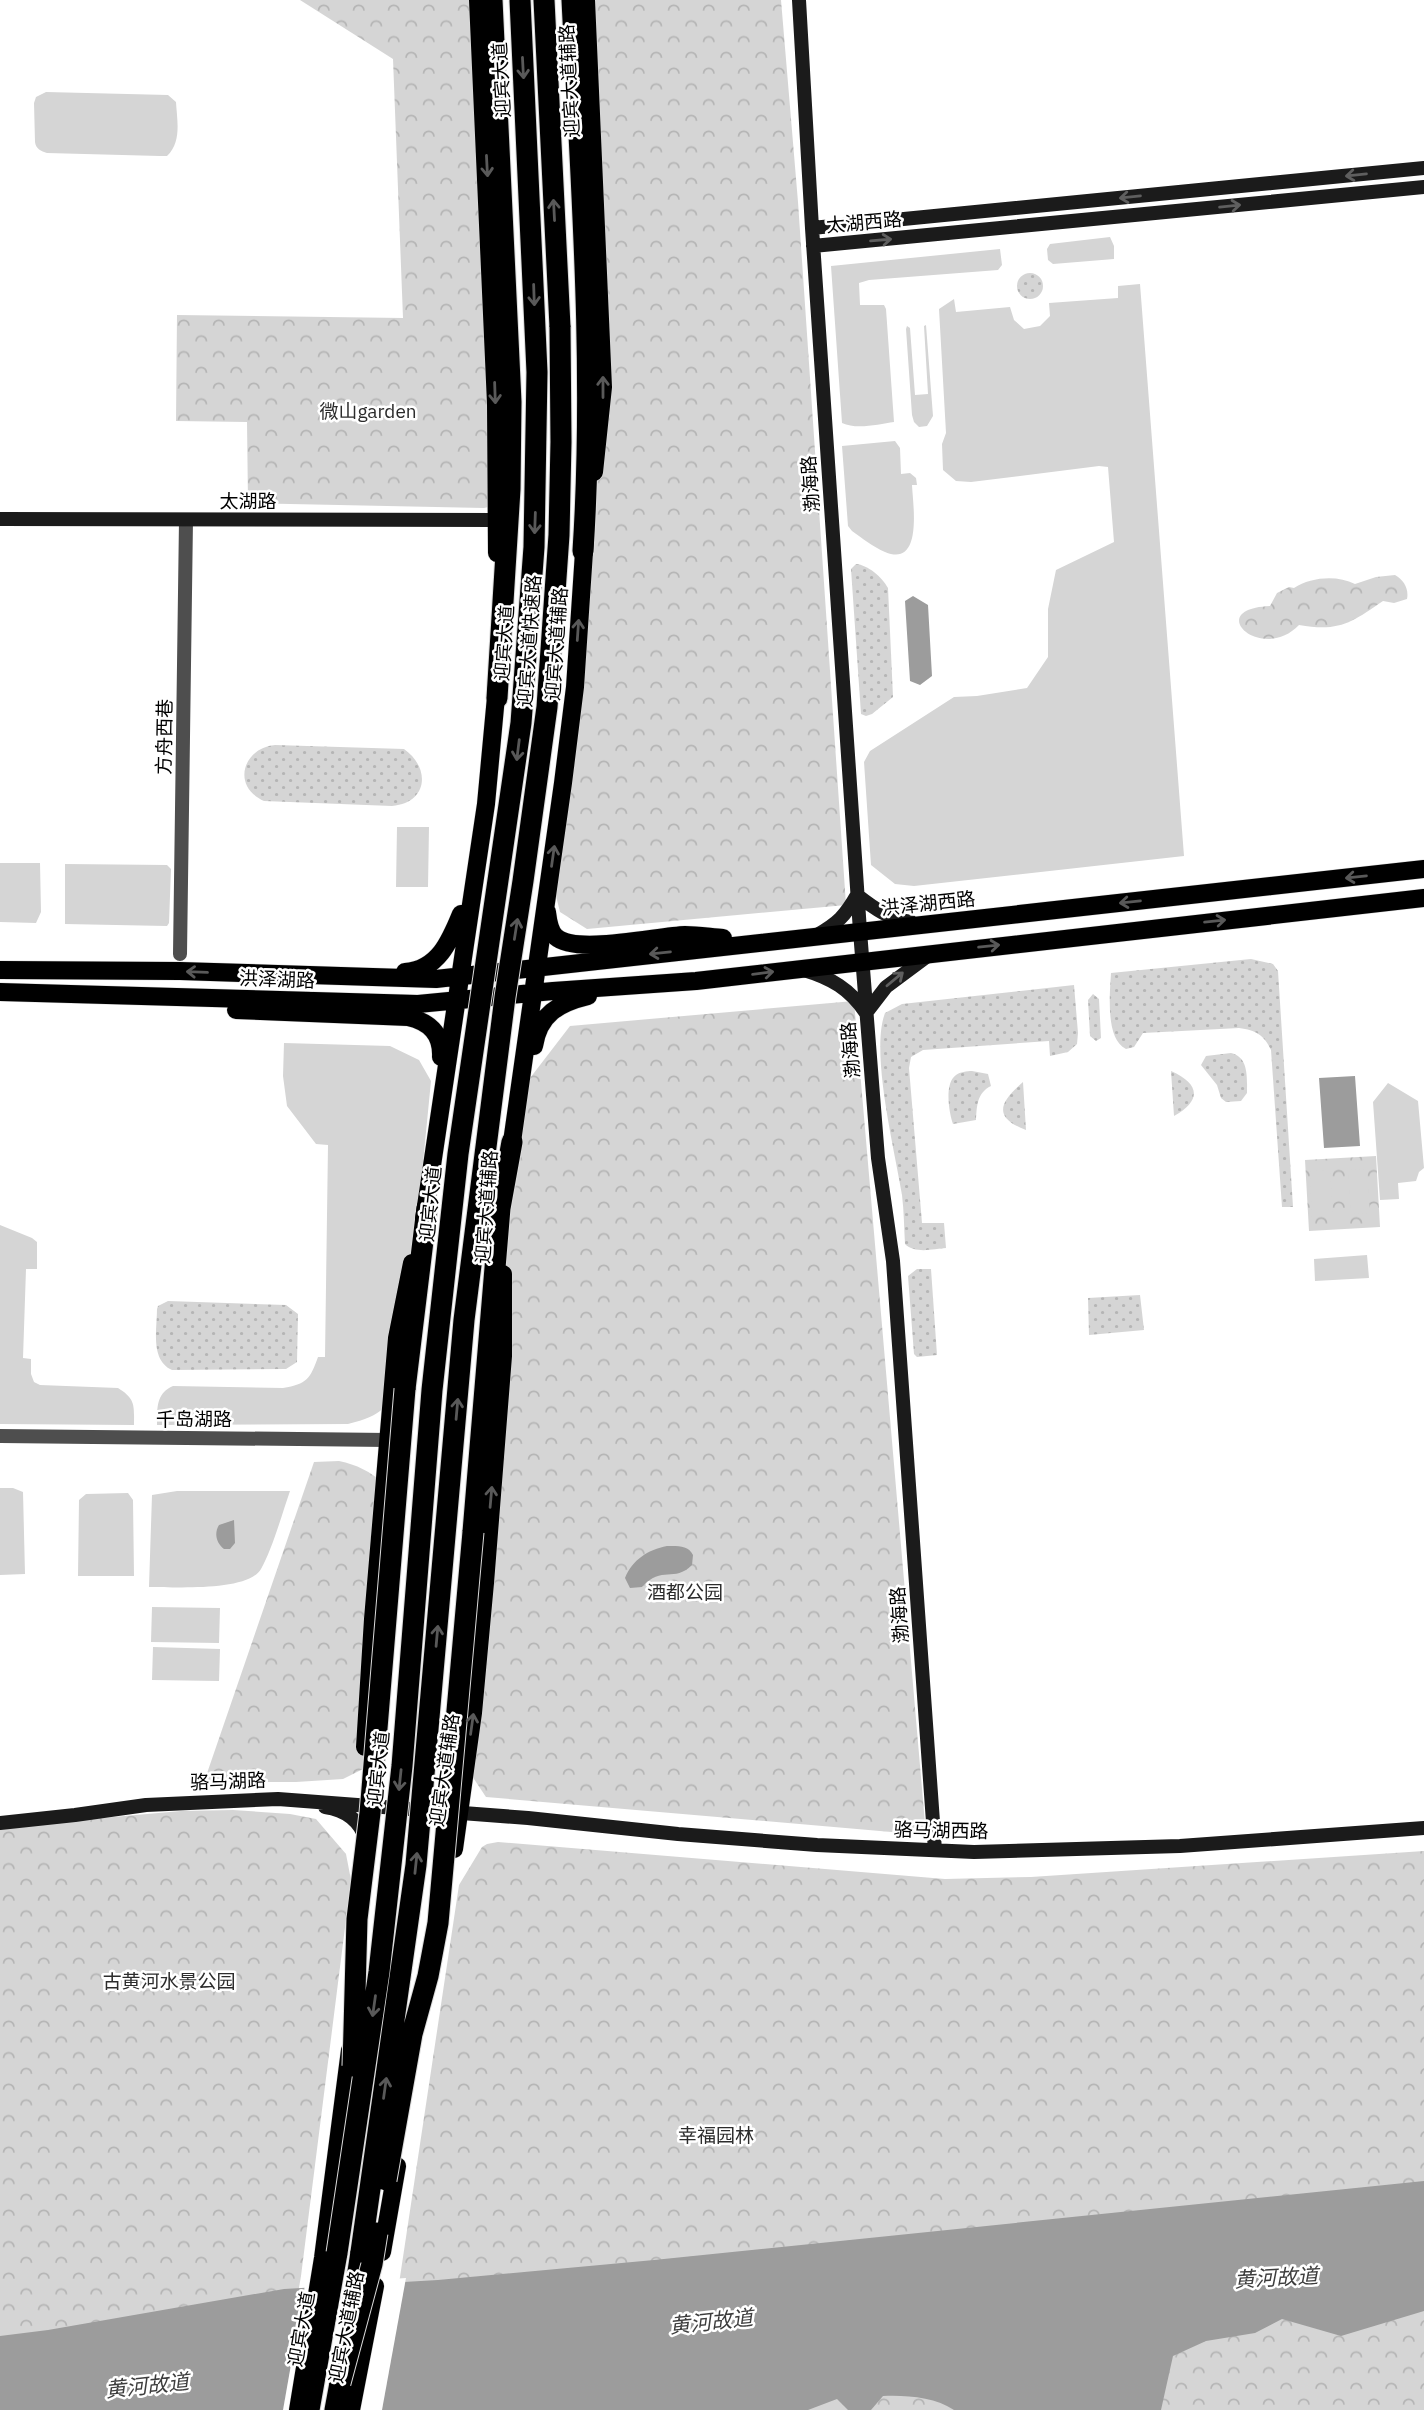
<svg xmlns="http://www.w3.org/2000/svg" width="1424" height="2410" font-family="'IBM Plex Sans','Noto Sans SC',sans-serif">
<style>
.grass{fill:url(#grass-dots)}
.park{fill:url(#park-crowns)}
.garden{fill:#d5d5d5}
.water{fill:#9c9c9c}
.pier{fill:#fff}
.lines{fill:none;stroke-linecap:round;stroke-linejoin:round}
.primary-casing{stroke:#dbdbdb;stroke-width:19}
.highway-casing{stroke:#dbdbdb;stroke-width:23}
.street{stroke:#4e4e4e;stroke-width:14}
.secondary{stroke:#1b1b1b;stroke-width:14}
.primary{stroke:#000;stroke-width:18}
.highway{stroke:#000;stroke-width:21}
.highway-bridge-casing{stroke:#dbdbdb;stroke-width:23;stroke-linecap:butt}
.highway-bridge{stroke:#000;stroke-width:21}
.oneway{stroke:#595959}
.oneway2{stroke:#5f5f5f}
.labels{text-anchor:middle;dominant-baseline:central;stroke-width:5;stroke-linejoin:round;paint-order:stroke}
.street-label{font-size:19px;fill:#000;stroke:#fff}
.park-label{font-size:19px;fill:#2c2c2c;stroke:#fff}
.water-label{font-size:21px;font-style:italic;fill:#3d3d3d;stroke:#fff}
</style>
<defs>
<pattern id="grass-dots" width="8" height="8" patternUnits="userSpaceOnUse" patternTransform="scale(1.75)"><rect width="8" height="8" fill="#d5d5d5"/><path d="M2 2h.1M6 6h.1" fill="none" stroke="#b5b5b5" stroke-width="1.8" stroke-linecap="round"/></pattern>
<pattern id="park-crowns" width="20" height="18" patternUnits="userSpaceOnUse" patternTransform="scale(1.75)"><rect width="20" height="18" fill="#d5d5d5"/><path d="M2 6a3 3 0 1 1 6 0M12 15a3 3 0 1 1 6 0" fill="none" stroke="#b5b5b5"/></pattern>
</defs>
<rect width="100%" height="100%" fill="#fff"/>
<path class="grass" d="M1017 286a13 13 0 1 1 26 0a13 13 0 1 1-26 0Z
M 856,564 C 868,565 882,577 888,588 L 893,697 L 872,714 L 866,716 L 861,714 L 851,569 Z
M 275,745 L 404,749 C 431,768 428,803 392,806 L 264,801 C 231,786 243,748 275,745 Z
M 1251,959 L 1273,964 L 1278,971 L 1293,1207 L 1282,1207 L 1271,1050 C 1264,1035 1256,1030 1239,1028 L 1143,1033 L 1134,1047 L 1126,1049 C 1105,1039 1110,993 1111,973 Z
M 1074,985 L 1078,1033 L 1077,1044 L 1068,1052 L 1050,1056 L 1049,1041 L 923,1050 L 911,1057 L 909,1068 L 922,1223 L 944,1223 L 946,1248 C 933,1249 915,1254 905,1244 C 904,1228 904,1211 902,1195 C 895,1151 870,1053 885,1013 L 902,1004 Z
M 1093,994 L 1099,999 L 1101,1038 L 1096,1041 L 1090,1036 L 1088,1000 Z
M 1231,1053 C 1249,1057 1247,1078 1247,1093 L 1241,1101 L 1226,1102 L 1221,1098 L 1217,1085 L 1201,1065 L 1206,1056 Z
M 972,1071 L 988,1074 L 991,1086 C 977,1093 977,1105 976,1120 L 953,1124 C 949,1113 944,1083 956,1075 C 960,1072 967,1071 972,1071 Z
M 1171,1071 C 1200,1084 1202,1100 1174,1116 Z
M 1023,1082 L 1026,1130 C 992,1117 1000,1102 1023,1082 Z
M 917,1269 L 931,1269 L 937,1355 L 917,1357 L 914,1354 L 908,1276 Z
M 1140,1295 L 1144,1330 L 1089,1335 L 1088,1298 Z
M 168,1301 L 286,1305 L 298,1314 L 297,1362 L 286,1369 L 172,1370 C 150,1360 157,1329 157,1309 L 158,1306 Z"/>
<path class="park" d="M 300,0 L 490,0 L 497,505 L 484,508 L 248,503 L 247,422 L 176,421 L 177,315 L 403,318 L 393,59 Z
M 577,0 L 781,0 L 798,202 L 846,905 L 587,929 L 560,912 L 553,884 L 579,695 Z
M 1395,575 C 1404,580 1409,589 1407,599 L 1394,603 L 1383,601 C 1351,623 1339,632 1299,625 C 1262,664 1202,609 1270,606 L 1277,593 L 1289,587 L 1294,588 C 1311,577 1337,575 1355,584 L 1376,577 Z
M 854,1001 L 926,1835 L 486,1797 L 454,1749 L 487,1308 L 527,1082 L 570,1026 Z
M 1376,1156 L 1380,1227 L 1309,1231 L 1305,1160 Z
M 339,1461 C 357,1465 370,1471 384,1484 L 363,1769 L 343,1779 L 296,1782 L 204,1782 L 314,1462 Z
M 233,1810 L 290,1814 L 316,1819 L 346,1854 L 351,1880 L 301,2276 L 278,2410 L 0,2410 L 0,1827 L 181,1811 Z
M 498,1842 L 945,1879 L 1031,1877 L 1424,1851 L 1424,2410 L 380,2410 L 459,1885 L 482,1847 L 487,1844 Z"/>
<path class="garden" d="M 46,92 L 168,95 L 176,102 C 177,120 182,142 167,156 L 160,156 L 47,153 C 41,151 36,149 35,142 L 34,103 L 36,97 Z
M 1110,237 L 1114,246 L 1114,259 L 1053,264 L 1048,260 L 1047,249 L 1050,244 Z
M 1000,249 L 1002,265 L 998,270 L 869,280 L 859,283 L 860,305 L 884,305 L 886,309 L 894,422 C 879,424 857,430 842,423 L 831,266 Z
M 1140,284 L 1184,856 L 914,886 L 895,884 L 871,865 L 864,762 L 870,751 L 954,697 L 977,696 L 1027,688 L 1048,657 L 1048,609 L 1056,570 L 1114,542 L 1108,467 L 1099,466 L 971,482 L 956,481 L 943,470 L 942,444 L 946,433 L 939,309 L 954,299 L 956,312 L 1010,307 L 1014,320 L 1024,329 L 1040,326 L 1050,316 L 1049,303 L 1118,298 L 1118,286 Z
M 926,325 L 933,416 L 927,426 L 919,427 L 914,422 L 912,415 L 906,329 L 907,326 L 910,328 L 915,395 L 928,394 L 924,326 Z
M 895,441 L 900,448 L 901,474 L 910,473 L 916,478 L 917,485 L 912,485 C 913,505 923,568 885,552 C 873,547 862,538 852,531 L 848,526 L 842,446 Z
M 397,827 L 429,827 L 428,887 L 396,887 Z
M 0,863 L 40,863 L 41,912 L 36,923 L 0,922 Z
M 65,864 L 167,865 L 171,869 L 169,923 L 167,926 L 65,924 Z
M 284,1043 L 390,1046 L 419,1060 L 431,1081 L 402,1377 C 385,1409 384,1415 348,1424 L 157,1425 C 157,1409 156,1393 173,1386 L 283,1388 C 307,1384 310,1379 318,1357 L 325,1357 L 328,1145 L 316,1144 L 287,1106 L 283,1076 Z
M 1388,1083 L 1418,1101 L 1424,1168 L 1419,1172 L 1416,1181 L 1398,1183 L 1399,1199 L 1380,1200 L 1373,1102 Z
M 1367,1169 L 1370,1213 L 1351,1214 L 1348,1170 Z
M 1330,1170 L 1333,1215 L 1312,1217 L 1310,1171 Z
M 0,1225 L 32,1238 L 37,1242 L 37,1269 L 26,1269 L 23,1358 L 31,1359 L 31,1374 L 34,1382 L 40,1385 L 118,1388 C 136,1399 134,1406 134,1425 L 0,1424 Z
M 1367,1255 L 1369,1278 L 1315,1281 L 1314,1259 Z
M 0,1488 L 13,1488 L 23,1492 L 25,1574 L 0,1575 Z
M 177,1491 L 290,1491 C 282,1514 272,1550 261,1569 C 248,1592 174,1587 149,1587 L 152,1495 Z
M 128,1493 L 133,1500 L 134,1576 L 78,1576 L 79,1500 L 86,1494 Z
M 152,1607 L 220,1608 L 219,1643 L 151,1642 Z
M 153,1647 L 220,1649 L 219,1681 L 152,1680 Z"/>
<path class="water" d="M 913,596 L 928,605 L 932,676 L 920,685 L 910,681 L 905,601 Z
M 1355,1076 L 1360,1146 L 1324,1148 L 1319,1078 Z
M 234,1520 L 235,1543 L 230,1549 L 224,1549 C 216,1543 214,1533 219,1525 Z
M 667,1546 C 678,1546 688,1545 693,1555 L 692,1565 C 674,1583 662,1565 642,1587 L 630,1588 L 625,1578 C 633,1559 648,1550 667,1546 Z
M 1424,2181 L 1424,2311 L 1341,2336 L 1282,2319 L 1255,2333 L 1206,2341 L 1173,2356 L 1161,2410 L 954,2410 C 935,2397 906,2395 883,2396 L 871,2410 L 848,2410 L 837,2399 L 808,2410 L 0,2410 L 0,2336 L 48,2330 L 284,2289 L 438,2280 L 654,2260 Z"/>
<path class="pier" d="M 406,2278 L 382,2410 L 283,2410 L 305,2285 Z"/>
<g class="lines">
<g class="primary-casing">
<path id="primary" d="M 478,0 L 496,404 L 497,553
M 586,0 L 603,387 L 594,472
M 547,912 C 548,920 549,931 556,937 C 576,955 657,936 685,935 C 697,935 710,937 723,938
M 0,970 L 180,971 L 436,979 L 1424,869
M 405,972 C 438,970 450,941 461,914
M 0,992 L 418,1004 L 553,991 L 696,981 L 1424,898
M 236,1010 L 408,1017 C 430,1022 442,1034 441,1057
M 534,1046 C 539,1014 559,1003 588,996
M 510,1156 L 563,783 L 575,687 L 585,537
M 424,1219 L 486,804 L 497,686
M 365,1747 L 373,1619 L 397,1338 L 412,1263
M 454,1849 L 473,1713 L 485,1583 L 503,1356 L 503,1274
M 382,2252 L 397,2166
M 298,2410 L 323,2258 L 350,2050
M 351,2410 L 375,2286"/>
</g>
<g class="highway-casing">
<path id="highway" d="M 492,0 L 511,402 L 510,489 L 497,698
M 544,0 L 560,327
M 572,0 C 581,183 595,368 583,551
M 405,1389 L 427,1208
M 473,1532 L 500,1208 L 512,1142
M 353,2304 L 361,2252
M 309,2410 L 337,2253
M 335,2410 L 343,2367"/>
</g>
<path class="street" d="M 180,954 L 186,520
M 0,1436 L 388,1440"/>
<path class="secondary" d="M 799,0 L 812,228 L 860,931 L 878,1158 L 893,1261 L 935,1850
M 812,228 L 1424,168
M 813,246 L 1424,187
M 0,519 L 497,520
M 817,935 C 838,923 845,916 857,895 C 875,909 889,919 911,922
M 804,970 C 831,978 850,989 866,1013 L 886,987 L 929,955
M 325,1807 C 346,1810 360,1820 366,1840
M 0,1823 L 75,1815 L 146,1805 L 278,1799 L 528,1818 L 678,1834 L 817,1845 L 974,1852 L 1180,1846 L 1424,1828"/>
<use href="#primary" class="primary"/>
<use href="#highway" class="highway"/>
<g class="highway-bridge-casing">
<path id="highway-bridge" d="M 353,2066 L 357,1919 L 370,1813 L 405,1389
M 386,2180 L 412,2034 L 428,1976 L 438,1923 L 473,1532
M 361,2252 L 416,1865 L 464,1320 L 505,997 L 523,881 L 547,707 L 559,535 L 561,442 L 560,327
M 337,2253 L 379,1972 L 402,1766 L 432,1390 L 458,1154 L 521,723 L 534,547 L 537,372 L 520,0
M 340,2383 L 372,2264 L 377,2233"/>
</g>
<use href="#highway-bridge" class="highway-bridge"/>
</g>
<defs><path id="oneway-shaft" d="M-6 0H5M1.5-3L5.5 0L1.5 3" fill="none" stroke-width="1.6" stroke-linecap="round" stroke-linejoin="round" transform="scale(1.75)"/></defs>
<g class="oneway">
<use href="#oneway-shaft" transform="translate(523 68) rotate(87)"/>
<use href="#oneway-shaft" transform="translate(487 166) rotate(87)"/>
<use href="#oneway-shaft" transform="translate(554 210) rotate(-93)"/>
<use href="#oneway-shaft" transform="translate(534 295) rotate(88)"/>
<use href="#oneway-shaft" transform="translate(603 387) rotate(-90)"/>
<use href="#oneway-shaft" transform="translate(495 393) rotate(88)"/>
<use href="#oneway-shaft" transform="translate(535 523) rotate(92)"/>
<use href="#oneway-shaft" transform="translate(578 630) rotate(-86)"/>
<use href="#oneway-shaft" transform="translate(518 750) rotate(97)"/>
<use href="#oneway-shaft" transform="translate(553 856) rotate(-82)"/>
<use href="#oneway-shaft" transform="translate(1356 877) rotate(174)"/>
<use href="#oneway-shaft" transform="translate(1130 902) rotate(174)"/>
<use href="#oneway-shaft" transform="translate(1215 921) rotate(-6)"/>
<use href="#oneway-shaft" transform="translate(516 929) rotate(-81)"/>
<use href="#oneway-shaft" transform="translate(989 946) rotate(-6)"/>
<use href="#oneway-shaft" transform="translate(660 953) rotate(174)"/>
<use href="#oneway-shaft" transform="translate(197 972) rotate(-178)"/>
<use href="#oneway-shaft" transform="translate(763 973) rotate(-7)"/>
<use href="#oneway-shaft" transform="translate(457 1409) rotate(-85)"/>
<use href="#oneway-shaft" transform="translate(491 1497) rotate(-85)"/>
<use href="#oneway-shaft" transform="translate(437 1636) rotate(-85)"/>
<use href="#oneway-shaft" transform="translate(472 1724) rotate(-82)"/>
<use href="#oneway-shaft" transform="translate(400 1780) rotate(96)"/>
<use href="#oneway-shaft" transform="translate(416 1863) rotate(-84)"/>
<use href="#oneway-shaft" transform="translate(374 2006) rotate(98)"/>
<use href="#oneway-shaft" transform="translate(385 2088) rotate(-82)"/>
</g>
<g class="oneway2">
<use href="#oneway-shaft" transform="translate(1356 175) rotate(174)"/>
<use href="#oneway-shaft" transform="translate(1130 197) rotate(174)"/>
<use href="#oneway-shaft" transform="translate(1230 206) rotate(-6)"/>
<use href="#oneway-shaft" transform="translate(881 240) rotate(-5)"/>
<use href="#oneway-shaft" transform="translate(895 979) rotate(-40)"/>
</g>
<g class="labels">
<g class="street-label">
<text transform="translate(501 80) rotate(-93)">迎宾大道</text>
<text transform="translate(569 81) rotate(-93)">迎宾大道辅路</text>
<text transform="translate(864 222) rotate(-5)">太湖西路</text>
<text transform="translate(810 484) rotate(-94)">渤海路</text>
<text x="248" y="501">太湖路</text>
<text transform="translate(529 641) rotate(-86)">迎宾大道快速路</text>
<text transform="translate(504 643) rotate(-86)">迎宾大道</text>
<text transform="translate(556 644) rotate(-86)">迎宾大道辅路</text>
<text transform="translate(164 737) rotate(-89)">方舟西巷</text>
<text transform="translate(928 903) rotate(-6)">洪泽湖西路</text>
<text transform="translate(277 979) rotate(2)">洪泽湖路</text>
<text transform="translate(850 1050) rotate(-95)">渤海路</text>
<text transform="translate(430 1204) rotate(-84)">迎宾大道</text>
<text transform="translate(486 1207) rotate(-86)">迎宾大道辅路</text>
<text x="194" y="1419">千岛湖路</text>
<text transform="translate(899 1615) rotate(-94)">渤海路</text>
<text transform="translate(378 1769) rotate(-84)">迎宾大道</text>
<text transform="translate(444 1770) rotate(-82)">迎宾大道辅路</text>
<text transform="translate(228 1781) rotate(-2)">骆马湖路</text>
<text transform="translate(941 1830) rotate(1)">骆马湖西路</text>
<text transform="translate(346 2327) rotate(-79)">迎宾大道辅路</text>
<text transform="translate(301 2329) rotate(-80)">迎宾大道</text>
</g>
<g class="park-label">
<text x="368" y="411">微山garden</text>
<text x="685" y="1592">酒都公园</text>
<text x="169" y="1981">古黄河水景公园</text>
<text x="716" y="2135">幸福园林</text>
</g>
<g class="water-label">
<text transform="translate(1276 2277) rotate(-3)">黄河故道</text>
<text transform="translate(711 2321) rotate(-6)">黄河故道</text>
<text transform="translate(147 2385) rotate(-6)">黄河故道</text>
</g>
</g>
</svg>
